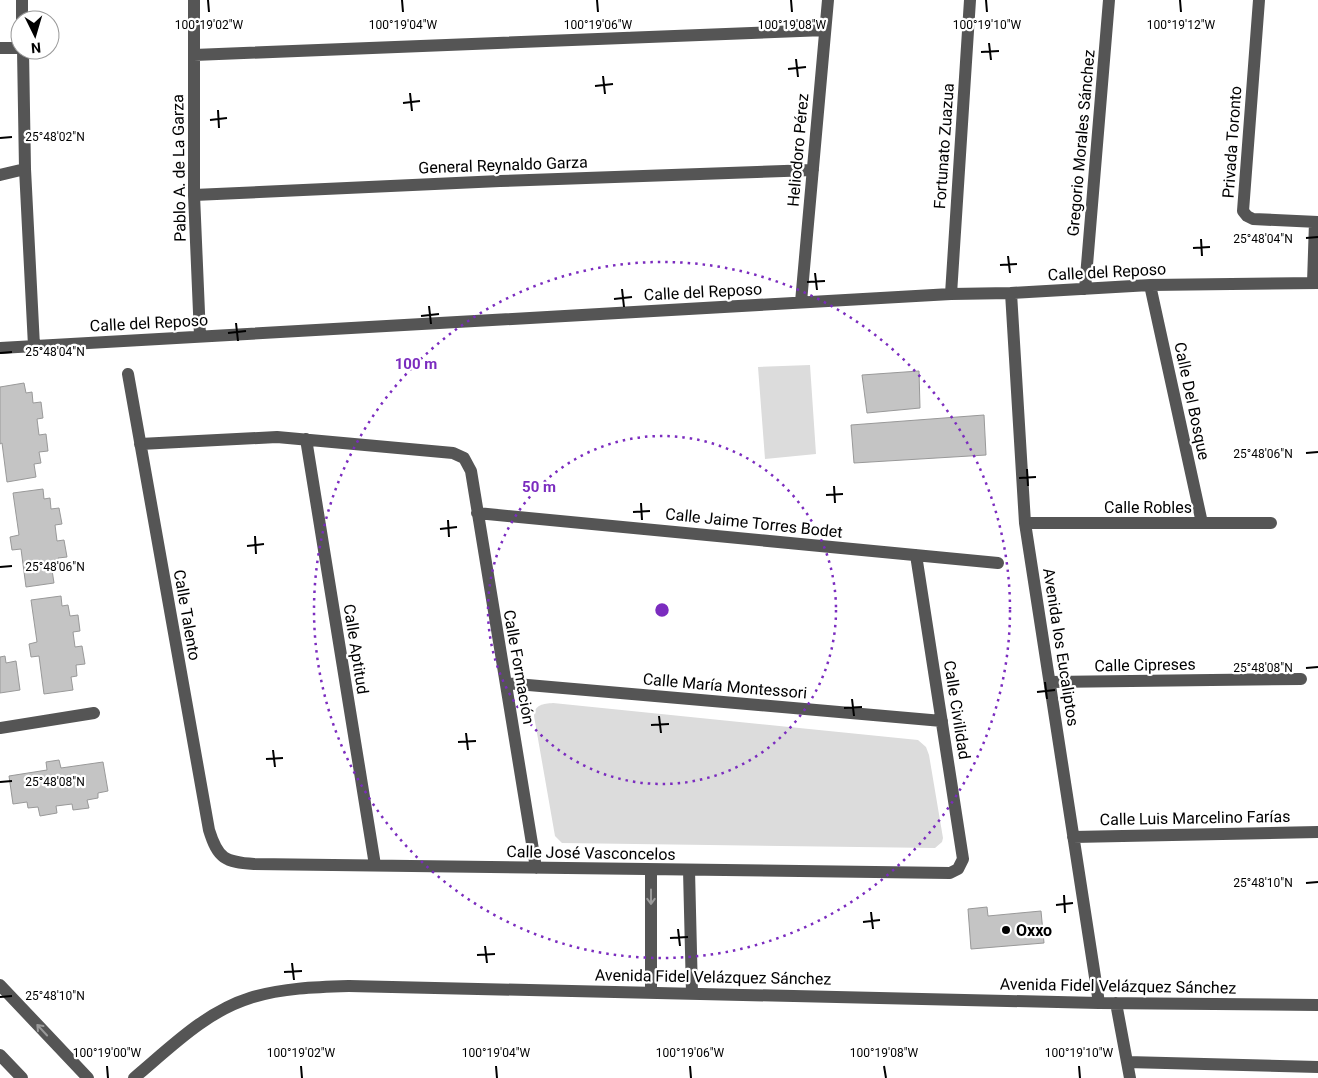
<svg xmlns="http://www.w3.org/2000/svg" width="1318" height="1078" font-family="Roboto,sans-serif">
<style>
.green{fill:#dcdcdc}
.building{fill:#c4c4c4;stroke:#999}
.lines{fill:none;stroke-linecap:round;stroke-linejoin:round}
.minor{stroke:#555;stroke-width:12}
.oneway{stroke:#999}
.ticks{fill:none;stroke:#000;stroke-width:2}
.ring{fill:none;stroke:#7b2cbf;stroke-width:2.5;stroke-dasharray:2.5 5}
.poi-dot{fill:#000;stroke:#fff;stroke-width:2}
.labels{text-anchor:middle;dominant-baseline:central;stroke-width:4.5;stroke-linejoin:round;paint-order:stroke}
.street-label{font-size:16px;fill:#000;stroke:#fff}
.poi-label{font-size:16px;font-weight:bold;fill:#000;stroke:#fff;text-anchor:start}
.ticks-label{font-size:12px;text-anchor:middle;fill:#000;stroke:#fff;stroke-width:4.5;stroke-linejoin:round;paint-order:stroke}
.centre{fill:#7b2cbf;stroke:#fff;stroke-width:2.5}
.ring-label{font-size:15px;text-anchor:middle;font-weight:bold;fill:#7b2cbf;stroke:#fff;stroke-width:4.5;stroke-linejoin:round;paint-order:stroke}
</style>
<rect width="100%" height="100%" fill="#fff"/>
<path class="green" d="M 810,365 L 816,454 L 765,459 L 758,367 Z
M 553,703 L 918,740 L 926,747 L 929,755 L 943,838 L 942,842 L 935,848 L 562,843 L 555,836 L 534,716 C 535,704 543,704 553,703 Z"/>
<path class="building" d="M 919,371 L 920,408 L 867,413 L 862,375 Z
M 24,383 L 26,393 L 32,392 L 33,403 L 41,402 L 43,418 L 37,419 L 39,435 L 46,434 L 48,451 L 39,452 L 41,463 L 34,464 L 36,477 L 7,482 L 2,443 L 0,444 L 0,387 Z
M 984,415 L 986,455 L 854,463 L 851,425 Z
M 43,489 L 44,499 L 50,498 L 51,509 L 59,508 L 62,524 L 55,525 L 57,541 L 64,540 L 67,557 L 58,558 L 59,569 L 52,570 L 54,583 L 26,587 L 21,549 L 12,550 L 10,537 L 19,535 L 13,493 Z
M 61,596 L 62,606 L 68,605 L 70,616 L 78,615 L 80,631 L 73,632 L 75,647 L 82,646 L 85,664 L 76,665 L 77,676 L 71,677 L 73,690 L 44,694 L 39,656 L 31,657 L 29,644 L 37,642 L 31,600 Z
M 5,656 L 6,663 L 16,661 L 20,690 L 0,693 L 0,657 Z
M 59,760 L 61,768 L 103,762 L 108,791 L 98,793 L 98,798 L 87,800 L 89,808 L 73,810 L 72,804 L 56,806 L 57,813 L 40,816 L 38,807 L 28,808 L 27,802 L 13,804 L 9,776 L 47,770 L 46,762 Z
M 987,907 L 988,916 L 1041,911 L 1044,943 L 971,949 L 968,909 Z"/>
<g class="lines">
<path class="minor" d="M 22,0 L 22,20
M 194,0 L 194,195 L 200,336
M 1259,0 L 1243,211 L 1247,216 L 1253,219 L 1318,222
M 0,48 L 20,48
M 23,50 L 25,169 L 34,346
M 194,55 L 825,30
M 0,175 L 25,169
M 194,195 L 500,181 L 813,170
M 1313,283 L 1315,222
M 1150,285 L 1202,523
M 1085,289 L 1109,0
M 1011,293 L 1025,523 L 1099,1003
M 951,294 L 970,0
M 801,302 L 828,0
M 0,348 L 951,294 L 1011,293 L 1150,285 L 1318,283
M 128,374 L 209,830 C 218,859 225,862 254,864 L 950,873 L 958,869 L 963,859 L 916,555
M 306,439 L 375,865
M 140,444 L 277,437 L 453,453 L 464,458 L 471,471 L 536,868
M 477,513 L 998,563
M 1025,523 L 1271,523
M 1050,682 L 1301,679
M 506,683 L 942,721
M 0,728 L 94,713
M 1073,837 L 1318,832
M 651,870 L 651,992
M 689,870 L 692,993
M 0,985 L 88,1078
M 1116,1003 L 1130,1078
M 0,1055 L 22,1078
M 1127,1062 L 1318,1067
M 134,1078 C 170,1048 205,1012 250,998 C 282,988 316,987 349,986 L 1099,1003 L 1318,1005"/>
</g>
<defs><path id="oneway-shaft" d="M-6 0H5M1.5-3L5.5 0L1.5 3" fill="none" stroke-width="1.6" stroke-linecap="round" stroke-linejoin="round" transform="scale(1.25)"/></defs>
<g class="oneway">
<use href="#oneway-shaft" transform="translate(651 897) rotate(90)"/>
<use href="#oneway-shaft" transform="translate(42 1030) rotate(-133)"/>
</g>
<path class="ticks" d="M 208,0 L 209,12M 402,0 L 403,12M 597,0 L 598,12M 791,0 L 792,12M 986,0 L 987,12M 1180,0 L 1181,12M 989,43 L 991,60M 981,52 L 999,51M 796,59 L 798,77M 788,69 L 806,67M 603,76 L 605,94M 595,86 L 613,84M 410,93 L 412,111M 403,103 L 420,101M 218,110 L 219,128M 210,120 L 227,118M 0,138 L 12,137M 1306,238 L 1318,237M 1201,239 L 1202,256M 1193,248 L 1210,247M 1008,256 L 1010,273M 1000,265 L 1017,264M 815,273 L 817,290M 807,282 L 825,281M 622,289 L 624,307M 614,299 L 632,297M 429,306 L 431,324M 421,316 L 439,314M 236,323 L 238,341M 228,333 L 246,331M 0,353 L 12,352M 1306,453 L 1318,452M 1027,469 L 1028,486M 1019,478 L 1036,477M 834,486 L 835,503M 826,495 L 843,494M 641,503 L 642,520M 633,512 L 650,511M 448,520 L 449,537M 440,529 L 457,527M 255,536 L 256,554M 247,546 L 264,544M 0,567 L 12,566M 1306,668 L 1318,667M 1045,682 L 1047,699M 1037,692 L 1055,690M 852,699 L 854,716M 844,708 L 862,707M 659,716 L 661,733M 651,725 L 669,724M 466,733 L 468,750M 458,742 L 476,741M 273,750 L 275,767M 266,759 L 283,758M 0,782 L 12,781M 1306,883 L 1318,882M 1064,895 L 1065,913M 1056,905 L 1073,903M 871,912 L 873,929M 863,922 L 880,920M 678,929 L 680,946M 670,938 L 688,937M 485,946 L 487,963M 477,955 L 495,954M 292,963 L 294,980M 284,972 L 302,971M 0,997 L 12,996M 107,1066 L 108,1078M 301,1066 L 302,1078M 496,1066 L 497,1078M 690,1066 L 691,1078M 884,1066 L 886,1078M 1079,1066 L 1080,1078"/>
<g class="ring">
<circle cx="662" cy="610" r="174"/>
<circle cx="662" cy="610" r="348"/>
</g>
<circle class="poi-dot" cx="1006" cy="930" r="5"/>
<g class="labels">
<g class="street-label">
<text transform="translate(1232 142) rotate(-86)">Privada Toronto</text>
<text transform="translate(1081 143) rotate(-85)">Gregorio Morales Sánchez</text>
<text transform="translate(944 146) rotate(-86)">Fortunato Zuazua</text>
<text transform="translate(798 150) rotate(-85)">Heliodoro Pérez</text>
<text transform="translate(503 165) rotate(-2)">General Reynaldo Garza</text>
<text transform="translate(179 168) rotate(-91)">Pablo A. de La Garza</text>
<text transform="translate(1107 272) rotate(-3)">Calle del Reposo</text>
<text transform="translate(703 292) rotate(-3)">Calle del Reposo</text>
<text transform="translate(149 323) rotate(-3)">Calle del Reposo</text>
<text transform="translate(1192 401) rotate(78)">Calle Del Bosque</text>
<text x="1148" y="507">Calle Robles</text>
<text transform="translate(754 523) rotate(6)">Calle Jaime Torres Bodet</text>
<text transform="translate(187 615) rotate(80)">Calle Talento</text>
<text transform="translate(1061 647) rotate(81)">Avenida los Eucaliptos</text>
<text transform="translate(356 649) rotate(81)">Calle Aptitud</text>
<text transform="translate(1145 665) rotate(-1)">Calle Cipreses</text>
<text transform="translate(519 667) rotate(80)">Calle Formación</text>
<text transform="translate(725 686) rotate(5)">Calle María Montessori</text>
<text transform="translate(957 710) rotate(81)">Calle Civilidad</text>
<text transform="translate(1195 818) rotate(-1)">Calle Luis Marcelino Farías</text>
<text transform="translate(591 853) rotate(1)">Calle José Vasconcelos</text>
<text transform="translate(713 977) rotate(1)">Avenida Fidel Velázquez Sánchez</text>
<text transform="translate(1118 986) rotate(1)">Avenida Fidel Velázquez Sánchez</text>
</g>
<g class="poi-label">
<text x="1016" y="930">Oxxo</text>
</g>
</g>
<g class="ticks-label">
<text x="209" y="29">100°19'02"W</text>
<text x="403" y="29">100°19'04"W</text>
<text x="598" y="29">100°19'06"W</text>
<text x="792" y="29">100°19'08"W</text>
<text x="987" y="29">100°19'10"W</text>
<text x="1181" y="29">100°19'12"W</text>
<text x="55" y="141">25°48'02"N</text>
<text x="1263" y="243">25°48'04"N</text>
<text x="55" y="356">25°48'04"N</text>
<text x="1263" y="458">25°48'06"N</text>
<text x="55" y="571">25°48'06"N</text>
<text x="1263" y="672">25°48'08"N</text>
<text x="55" y="786">25°48'08"N</text>
<text x="1263" y="887">25°48'10"N</text>
<text x="55" y="1000">25°48'10"N</text>
<text x="107" y="1057">100°19'00"W</text>
<text x="301" y="1057">100°19'02"W</text>
<text x="496" y="1057">100°19'04"W</text>
<text x="690" y="1057">100°19'06"W</text>
<text x="884" y="1057">100°19'08"W</text>
<text x="1079" y="1057">100°19'10"W</text>
</g>
<circle cx="662" cy="610" r="8" class="centre"/>
<g class="ring-label">
<text x="416" y="369">100 m</text>
<text x="539" y="492">50 m</text>
</g>
<g transform="translate(35 35) rotate(175)"><circle r="24" fill="#ffffff" stroke="#999999"/>
<path d="M0-4L9 19L0 12L-9 19Z" fill="#000000"/>
<text y="-8" font-size="14" font-weight="bold" text-anchor="middle" fill="#000000">N</text>
</g>
</svg>
